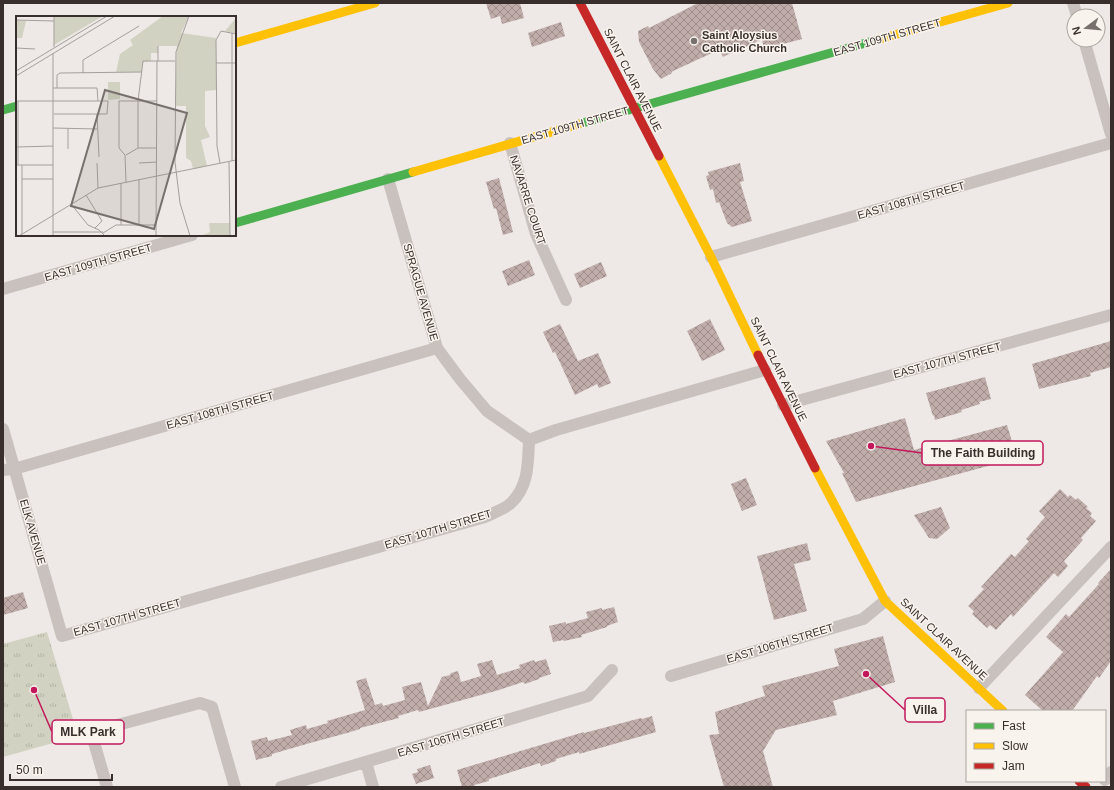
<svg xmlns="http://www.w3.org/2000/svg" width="1114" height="790" font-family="Arial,sans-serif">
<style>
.grass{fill:url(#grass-tufts)}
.building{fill:url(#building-cross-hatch)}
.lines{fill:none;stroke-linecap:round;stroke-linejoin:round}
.street{stroke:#c8c1be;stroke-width:12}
.fast{stroke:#4caf50;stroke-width:9}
.slow{stroke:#ffc107;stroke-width:9}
.jam{stroke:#c62828;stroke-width:9}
.poi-dot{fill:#78706d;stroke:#f9f3ee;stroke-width:1.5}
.labels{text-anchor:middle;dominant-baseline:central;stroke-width:3;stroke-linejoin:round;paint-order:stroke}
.poi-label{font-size:11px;font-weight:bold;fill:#382f2c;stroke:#f9f3ee;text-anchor:start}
.street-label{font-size:11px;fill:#382f2c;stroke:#f9f3ee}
.inset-road{fill:none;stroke:#a59f9c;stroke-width:1}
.view{fill:#78706d;fill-opacity:0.15;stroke:#78706d;stroke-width:2}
.inset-edge{fill:none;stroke:#382f2c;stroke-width:2}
.leader{fill:none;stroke:#c2185b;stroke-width:1.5}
.callout-dot{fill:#c2185b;stroke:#f9f3ee;stroke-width:1.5}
.callout{fill:#f9f3ee;stroke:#c2185b;stroke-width:1.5}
.callout-label{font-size:12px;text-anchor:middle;font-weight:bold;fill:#382f2c}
</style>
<defs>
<pattern id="grass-tufts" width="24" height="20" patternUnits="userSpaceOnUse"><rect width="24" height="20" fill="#d1d2c1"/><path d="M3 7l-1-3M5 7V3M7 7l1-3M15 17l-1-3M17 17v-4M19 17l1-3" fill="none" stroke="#b4b5a6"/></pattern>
<pattern id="building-cross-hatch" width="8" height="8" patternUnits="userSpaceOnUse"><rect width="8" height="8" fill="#c0adaa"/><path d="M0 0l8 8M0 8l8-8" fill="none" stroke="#9d8d8b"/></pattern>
</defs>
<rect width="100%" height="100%" fill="#eee9e6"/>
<path class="grass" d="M 47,632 L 78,736 L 3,757 L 3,644 Z"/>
<path class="building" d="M 486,3 L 520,3 L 524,18 L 502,24 L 500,16 L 491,19 Z
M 698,3 L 792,3 L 802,39 L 764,49 L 762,39 L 746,47 L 745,46 L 723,57 L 720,51 L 715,53 L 714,52 L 671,72 L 672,73 L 661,79 L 653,69 L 639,42 L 638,31 L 648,26 L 649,28 Z
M 561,22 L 565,36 L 532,47 L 528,33 Z
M 740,163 L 744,181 L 740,182 L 752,221 L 732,227 L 727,223 L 719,202 L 716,203 L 713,189 L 710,190 L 706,176 L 709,175 L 708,172 Z
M 499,178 L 513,232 L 503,235 L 496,208 L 494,209 L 486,182 Z
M 529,260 L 535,275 L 508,286 L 502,271 Z
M 601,262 L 607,276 L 580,288 L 574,274 Z
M 710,319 L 725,350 L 702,361 L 687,331 Z
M 560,324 L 578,361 L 598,353 L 611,383 L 599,388 L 597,384 L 575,395 L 555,352 L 553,353 L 543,332 Z
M 1111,341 L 1111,367 L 1090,373 L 1091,376 L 1039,389 L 1032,364 Z
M 985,377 L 991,399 L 979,402 L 980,404 L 961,410 L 962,412 L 935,420 L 934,415 L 933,416 L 926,393 Z
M 905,418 L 914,450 L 1007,425 L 1017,458 L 856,502 L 842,473 L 844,473 L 826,441 Z
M 746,478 L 757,505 L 742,511 L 731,484 Z
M 1060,489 L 1068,497 L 1070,495 L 1076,500 L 1078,498 L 1088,507 L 1086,508 L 1092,513 L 1090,516 L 1096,521 L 1081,538 L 1083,540 L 1064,561 L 1068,566 L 1058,577 L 1054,573 L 1013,617 L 1011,614 L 996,630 L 990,625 L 987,628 L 972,614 L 974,611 L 968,606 L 984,589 L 981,587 L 1011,554 L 1015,557 L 1029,541 L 1026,539 L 1045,517 L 1039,511 Z
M 941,507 L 950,528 L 937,539 L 929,538 L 914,515 Z
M 807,543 L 811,560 L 794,564 L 807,611 L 774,620 L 757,556 Z
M 1111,569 L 1111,661 L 1099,678 L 1097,676 L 1072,711 L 1043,711 L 1025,695 L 1063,652 L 1046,637 L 1066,614 L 1069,617 L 1099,584 L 1098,583 Z
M 23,592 L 28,608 L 3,615 L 3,598 Z
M 614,607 L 618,622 L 607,626 L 607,627 L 581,635 L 582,637 L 564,641 L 563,640 L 553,642 L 549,626 L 566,622 L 566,624 L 588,618 L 586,612 L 602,608 L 602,610 Z
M 883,636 L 895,682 L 833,701 L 837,715 L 776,730 L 763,751 L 773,787 L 724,787 L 709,735 L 719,734 L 715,712 L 765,696 L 762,686 L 839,666 L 834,649 Z
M 546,659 L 551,674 L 539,678 L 539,679 L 525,684 L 523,682 L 499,690 L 419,712 L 418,710 L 398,716 L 399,718 L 360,728 L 360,729 L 347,733 L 310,743 L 272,754 L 272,756 L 256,760 L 251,741 L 267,737 L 268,741 L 292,735 L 290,730 L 306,725 L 307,729 L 328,723 L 327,721 L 365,710 L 356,681 L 366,678 L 375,705 L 382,703 L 383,706 L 405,700 L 402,687 L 421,682 L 428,706 L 442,677 L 450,675 L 451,673 L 458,671 L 461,682 L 481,676 L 477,664 L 492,660 L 497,675 L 520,668 L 519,665 L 534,660 L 535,662 Z
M 652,716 L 656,732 L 579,754 L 579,752 L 556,759 L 556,761 L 541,766 L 540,763 L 489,779 L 489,781 L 474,785 L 475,787 L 462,787 L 457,770 L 584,732 L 584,733 L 641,718 L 642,719 Z
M 430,765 L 434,778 L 416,784 L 412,774 L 418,772 L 417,769 Z"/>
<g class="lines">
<path class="street" d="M 1073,3 L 1077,16
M 1084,40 L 1111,134
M 510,143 L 536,234 L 566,300
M 388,179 L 437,348 L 460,379 L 487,411 L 529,440
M 711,257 L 1111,143
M 3,289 L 192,235
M 783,405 L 1111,315
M 3,429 L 62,636 L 485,517 C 493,513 504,509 510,504 C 529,487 528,463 529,440
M 529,440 L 556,430 L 765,370
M 3,470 L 14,469 L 437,348
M 671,676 L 863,619 L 885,601
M 979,688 L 1111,547
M 366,762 L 373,787
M 1105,780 L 1111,772
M 107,787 L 91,732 L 200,703 L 212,707 L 235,787
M 281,787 L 588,696 L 612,670"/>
<path class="fast" d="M 3,110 L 17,106
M 579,124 L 880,39
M 235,223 L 413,172"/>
<path class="slow" d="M 880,39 L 1008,3
M 235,43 L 375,3
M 659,156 L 711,257 L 758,355
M 413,172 L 579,124
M 815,468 L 885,601 L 1003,711"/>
<path class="jam" d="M 580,3 L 659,156
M 758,355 L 815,468
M 1079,781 L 1086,787"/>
</g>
<circle class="poi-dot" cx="694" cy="41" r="4"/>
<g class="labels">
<g class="poi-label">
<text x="702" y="35">Saint Aloysius<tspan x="702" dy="13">Catholic Church</tspan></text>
</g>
<g class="street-label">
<text transform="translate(887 37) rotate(-16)">EAST 109TH STREET</text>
<text transform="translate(633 80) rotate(63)">SAINT CLAIR AVENUE</text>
<text transform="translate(575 125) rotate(-16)">EAST 109TH STREET</text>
<text transform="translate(528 200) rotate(72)">NAVARRE COURT</text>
<text transform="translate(911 200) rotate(-16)">EAST 108TH STREET</text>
<text transform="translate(98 262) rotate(-16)">EAST 109TH STREET</text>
<text transform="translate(421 292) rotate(74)">SPRAGUE AVENUE</text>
<text transform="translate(947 360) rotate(-15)">EAST 107TH STREET</text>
<text transform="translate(779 369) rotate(64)">SAINT CLAIR AVENUE</text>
<text transform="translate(220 410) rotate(-16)">EAST 108TH STREET</text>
<text transform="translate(438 529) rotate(-17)">EAST 107TH STREET</text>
<text transform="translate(33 532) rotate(74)">ELK AVENUE</text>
<text transform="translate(127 617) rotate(-16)">EAST 107TH STREET</text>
<text transform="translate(944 639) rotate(43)">SAINT CLAIR AVENUE</text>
<text transform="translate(780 643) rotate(-17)">EAST 106TH STREET</text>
<text transform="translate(451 737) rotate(-17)">EAST 106TH STREET</text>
</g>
</g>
<g transform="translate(16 16)">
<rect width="220" height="220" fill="#eee9e6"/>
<path d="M 38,0 L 87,0 L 38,29 ZM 147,0 L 173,0 L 165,17 L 200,22 L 200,74 L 189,75 L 189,110 L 194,121 L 185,124 L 191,150 L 177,153 L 175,145 L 170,142 L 170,90 L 159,90 L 161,30 L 142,30 L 142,37 L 135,37 L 135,45 L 127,46 L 126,56 L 100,56 L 104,38 L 117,29 L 114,24 ZM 220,2 L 220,18 L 209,15 ZM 0,4 L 10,5 L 6,22 L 0,22 ZM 92,66 L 104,66 L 104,83 L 92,84 ZM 193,207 L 214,207 L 214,220 L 185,220 L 194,216 Z" fill="#d1d2c1"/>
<path class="inset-road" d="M 173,0 L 160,36 L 159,146 L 164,187 L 174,220M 0,4 L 38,5M 142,30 L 142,45M 38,31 L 38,0M 0,32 L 19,33M 200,47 L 220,47M 0,55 L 91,0M 67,57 L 67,44 L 123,10M 0,60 L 99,0M 37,72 L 81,72 L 82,85M 41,72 L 41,59 L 44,57 L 126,56M 0,85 L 92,85 L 91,98 L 38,98M 2,85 L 2,149M 81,98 L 83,141M 37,112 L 81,113M 1,131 L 37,130M 122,132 L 122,85 L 127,45 L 159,45M 52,133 L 52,113M 109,139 L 103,132 L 103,85 L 141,85M 109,139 L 110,166M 110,139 L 122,132 L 141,132M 216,145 L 216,17M 213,146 L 214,220M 81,147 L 82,172M 123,147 L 141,146M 204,147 L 201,130 L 200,24 L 205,15 L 220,18M 0,149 L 37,149M 6,163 L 37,163M 123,164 L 123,209M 70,179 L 86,205 L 79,212M 55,188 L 72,209 L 83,214 L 89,220M 37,199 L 37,37M 37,199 L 37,220M 105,209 L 105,167M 37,216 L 87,216M 87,217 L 100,209 L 140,209M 6,218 L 6,149M 3,220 L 82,172 L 220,144M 140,220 L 141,45"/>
<path class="view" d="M 89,74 L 171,97 L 138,213 L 55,190 Z"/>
<rect width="220" height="220" class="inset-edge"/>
</g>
<path class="leader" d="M871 446L922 453M866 674L905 710M34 690L52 732"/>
<g class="callout-dot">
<circle cx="871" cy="446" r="4"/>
<circle cx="866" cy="674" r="4"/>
<circle cx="34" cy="690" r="4"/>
</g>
<g class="callout">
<rect x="922" y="441" width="121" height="24" rx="4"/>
<rect x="905" y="698" width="40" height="24" rx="4"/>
<rect x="52" y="720" width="72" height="24" rx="4"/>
</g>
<g class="callout-label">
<text x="983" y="457">The Faith Building</text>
<text x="925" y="714">Villa</text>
<text x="88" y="736">MLK Park</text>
</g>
<rect width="1114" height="790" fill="none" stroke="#382f2c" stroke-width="8"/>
<rect x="966" y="710" width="140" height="72" fill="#f9f3ee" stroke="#aca5a0"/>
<rect x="974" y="723" width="20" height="6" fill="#4caf50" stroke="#aca5a0"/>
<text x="1002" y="730" font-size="12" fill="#382f2c">Fast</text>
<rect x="974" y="743" width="20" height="6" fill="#ffc107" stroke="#aca5a0"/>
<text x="1002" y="750" font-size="12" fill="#382f2c">Slow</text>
<rect x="974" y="763" width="20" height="6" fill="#c62828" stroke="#aca5a0"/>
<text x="1002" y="770" font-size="12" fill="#382f2c">Jam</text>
<g transform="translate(1086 28) rotate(254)"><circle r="19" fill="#f9f3ee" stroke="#aca5a0"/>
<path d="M0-3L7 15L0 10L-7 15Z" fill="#78706d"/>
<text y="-6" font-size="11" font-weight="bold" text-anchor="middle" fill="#382f2c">N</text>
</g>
<path d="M10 774v6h102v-6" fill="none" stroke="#382f2c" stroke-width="2"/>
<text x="16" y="774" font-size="12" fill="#382f2c" stroke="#f9f3ee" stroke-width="3" paint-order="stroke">50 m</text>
</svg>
